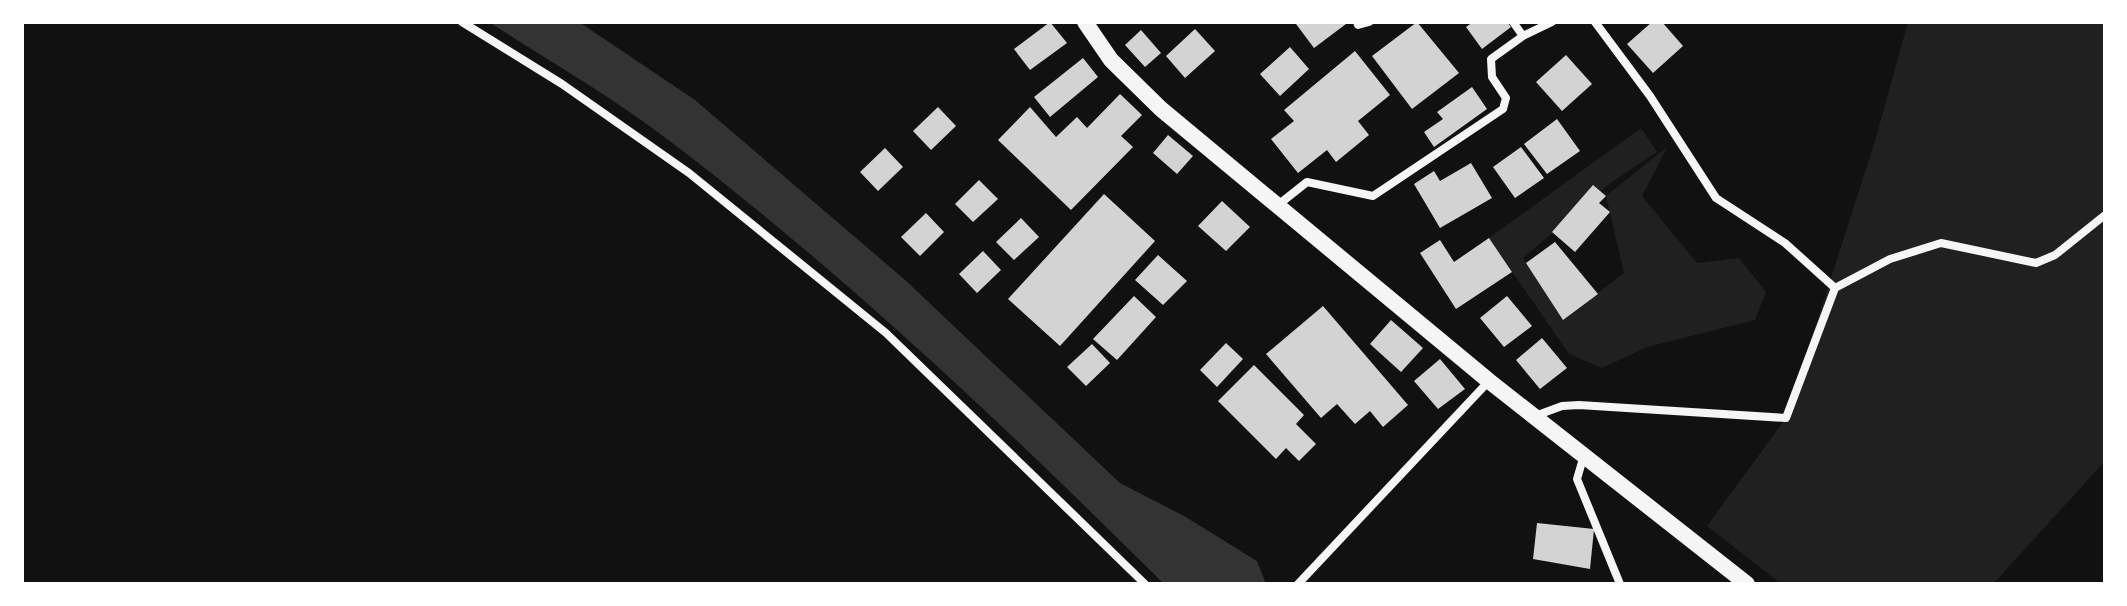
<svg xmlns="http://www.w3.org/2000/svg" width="2127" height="606" font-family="'Exo 2',sans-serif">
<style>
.green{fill:#202020}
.water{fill:#333}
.building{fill:#d3d3d3}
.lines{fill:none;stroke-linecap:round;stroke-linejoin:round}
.minor{stroke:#f5f5f5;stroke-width:8}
.secondary{stroke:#f5f5f5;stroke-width:16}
</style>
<rect width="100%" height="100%" fill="#111"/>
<path class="green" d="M 1908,22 L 2105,22 L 2105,461 L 1993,584 L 1781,584 L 1707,526 L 1786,418 L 1875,141 Z
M 1641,128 L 1657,152 L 1612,182 L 1523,258 L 1563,319 L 1624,273 L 1606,196 L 1668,146 L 1642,196 L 1697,263 L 1739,258 L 1766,292 L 1755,320 L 1647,347 L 1602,368 L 1569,354 L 1489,238 Z"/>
<path class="water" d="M 489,22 L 579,22 L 695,100 L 904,279 L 1120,483 L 1184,516 L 1257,561 L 1266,584 L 1164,584 C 1008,429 847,276 671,142 C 614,98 549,61 489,22 Z"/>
<path class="building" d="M 1050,22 L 1067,43 L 1030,70 L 1014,49 Z
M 1299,22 L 1345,22 L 1346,24 L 1314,48 L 1296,24 Z
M 1417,22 L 1459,73 L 1412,109 L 1372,56 Z
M 1473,22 L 1507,22 L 1511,27 L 1482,49 L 1466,27 Z
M 1652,22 L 1662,22 L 1683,46 L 1653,73 L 1627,44 Z
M 1195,29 L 1215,51 L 1185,78 L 1166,56 Z
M 1141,30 L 1161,53 L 1145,67 L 1125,45 Z
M 1290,47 L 1309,69 L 1280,96 L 1260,74 Z
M 1355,51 L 1390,95 L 1358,121 L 1369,135 L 1336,162 L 1327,150 L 1298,173 L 1271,139 L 1294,121 L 1284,110 Z
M 1566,55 L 1592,84 L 1562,111 L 1536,82 Z
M 1083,58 L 1098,77 L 1050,117 L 1034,97 Z
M 1472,87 L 1487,109 L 1434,147 L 1424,132 L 1443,119 L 1437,112 Z
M 1120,94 L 1142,115 L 1121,136 L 1133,147 L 1071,210 L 998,140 L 1030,107 L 1056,137 L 1077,117 L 1087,128 Z
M 938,107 L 956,126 L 931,150 L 913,131 Z
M 1557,119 L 1580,151 L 1547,174 L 1524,144 Z
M 1168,135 L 1193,156 L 1177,174 L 1153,153 Z
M 1521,147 L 1544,178 L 1515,198 L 1493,167 Z
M 885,148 L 903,167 L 878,191 L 860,172 Z
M 1471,163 L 1492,198 L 1440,228 L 1414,184 L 1434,171 L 1440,181 Z
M 979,180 L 998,199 L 973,222 L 955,204 Z
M 1593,185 L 1606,196 L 1599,203 L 1610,212 L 1575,252 L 1552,232 Z
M 1104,194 L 1155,241 L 1060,346 L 1008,299 Z
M 1222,201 L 1250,227 L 1226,251 L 1198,226 Z
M 926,213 L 944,232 L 920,256 L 901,237 Z
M 1021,218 L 1039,237 L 1014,260 L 996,242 Z
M 1489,238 L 1512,272 L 1456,309 L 1420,253 L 1440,240 L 1454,262 Z
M 1555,242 L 1598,294 L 1563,320 L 1526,263 Z
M 983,251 L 1001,270 L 977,293 L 959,274 Z
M 1158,255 L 1187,281 L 1163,305 L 1135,280 Z
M 1134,296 L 1156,317 L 1117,360 L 1093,339 Z
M 1507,296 L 1532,326 L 1504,347 L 1480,318 Z
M 1323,306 L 1408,405 L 1383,427 L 1370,411 L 1355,424 L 1337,404 L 1321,418 L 1266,354 Z
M 1391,320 L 1423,348 L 1401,372 L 1370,344 Z
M 1542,338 L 1567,368 L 1540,389 L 1516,360 Z
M 1226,343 L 1243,359 L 1217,387 L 1200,370 Z
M 1092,344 L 1110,363 L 1086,386 L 1067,367 Z
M 1440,359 L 1465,389 L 1438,409 L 1414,381 Z
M 1254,365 L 1304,415 L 1296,424 L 1316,444 L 1299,461 L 1286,448 L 1276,459 L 1218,401 Z
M 1537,523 L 1594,529 L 1590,569 L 1533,559 Z"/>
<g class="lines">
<path class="minor" d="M 462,22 L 562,84 L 689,173 L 886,333 L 1145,584
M 1357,22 L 1358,25 L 1369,22
M 1513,22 L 1523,36
M 1595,22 L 1650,96 L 1716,198 L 1785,243 L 1835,288 L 1890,259 L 1941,243 L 2036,263 L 2055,255 L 2105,215
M 1278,205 L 1307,182 L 1373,196 L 1503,109 L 1506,98 L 1492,77 L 1491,59 L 1523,36 L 1552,22
M 1535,416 L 1562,406 L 1579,405 L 1786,418 L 1835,288
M 1584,455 L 1577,479 L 1620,584
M 1298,584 L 1489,381"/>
<path class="secondary" d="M 1085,22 L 1111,60 L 1161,109 L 1489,381 L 1747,584"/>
</g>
<rect width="2127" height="606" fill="none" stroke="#ffffff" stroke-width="48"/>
</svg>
